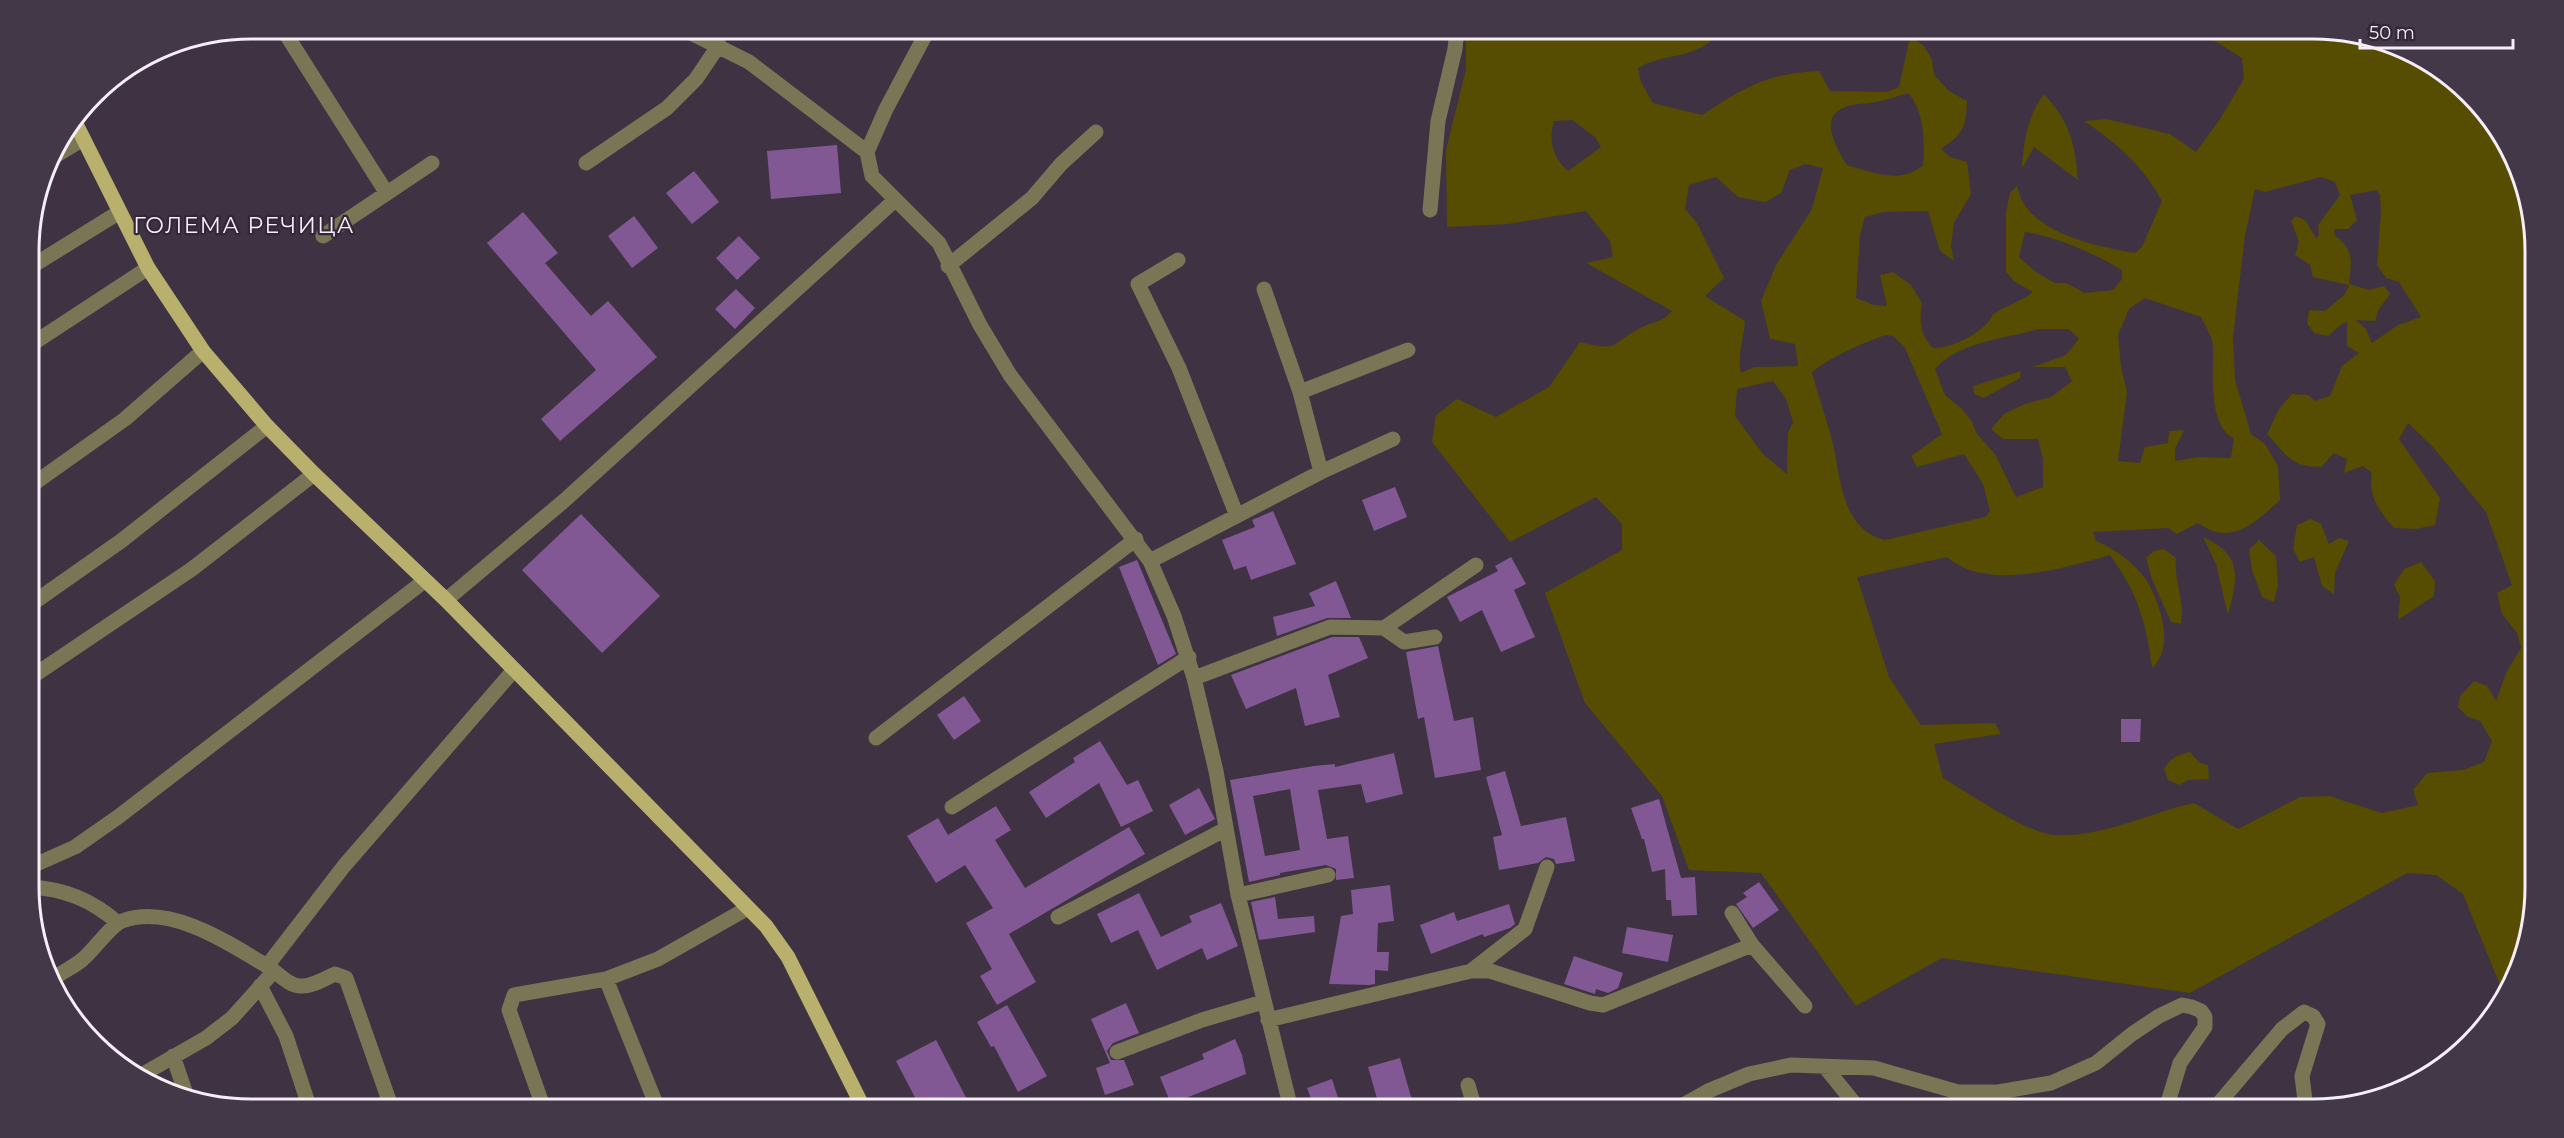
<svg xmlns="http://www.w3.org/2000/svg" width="2564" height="1138" font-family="Montserrat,sans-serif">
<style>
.green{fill:#564d02;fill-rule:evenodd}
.building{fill:#825894;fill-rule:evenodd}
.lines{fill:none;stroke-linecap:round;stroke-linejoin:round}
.minor{stroke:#797555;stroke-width:15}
.major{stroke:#b9b06d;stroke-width:15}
.labels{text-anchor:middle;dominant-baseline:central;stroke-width:4.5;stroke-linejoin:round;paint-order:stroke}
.quarter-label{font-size:22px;letter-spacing:1.5px;fill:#f5eef8;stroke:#342838}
.rim{fill:none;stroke:#f5eef8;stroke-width:3}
</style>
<rect width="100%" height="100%" fill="#3e3243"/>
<path class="green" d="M 2313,28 L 2398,46 L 2449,75 L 2490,116 L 2519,166 L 2534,222 L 2535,887 L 2518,972 L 2504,995 L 2463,894 L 2436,875 L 2407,873 L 2190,993 L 1942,958 L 1856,1006 L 1761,873 L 1689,870 L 1662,796 L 1585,703 L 1545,593 L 1622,550 L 1622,524 L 1596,497 L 1510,542 L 1432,442 L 1436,415 L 1457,399 L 1496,417 L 1549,387 L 1580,342 C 1619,352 1609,345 1640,328 C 1652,322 1663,322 1672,311 L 1586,263 L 1613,257 L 1610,241 L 1586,211 L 1508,224 L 1447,227 L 1446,150 L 1466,69 L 1466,29 L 1719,29 C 1707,59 1661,53 1638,68 L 1641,82 L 1653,103 L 1702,115 C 1746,87 1765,74 1819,71 L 1830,91 L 1887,92 L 1899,87 L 1910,37 L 1923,45 L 1932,59 L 1934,75 L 1949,91 L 1967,101 C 1966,128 1963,134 1941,149 L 1950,157 L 1967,162 L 1971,194 L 1954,223 L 1951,246 L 1954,261 L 1940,251 L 1928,211 L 1884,212 L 1865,217 L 1860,235 L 1856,298 L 1874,305 L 1887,306 L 1880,275 L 1893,272 L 1911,285 L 1922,303 C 1919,320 1920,335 1933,348 C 1951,349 1987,331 1993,314 C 2007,305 2020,302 2033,292 L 2015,282 L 2006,272 L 2006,212 L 2010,193 L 2017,186 C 2019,192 2021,199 2024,204 C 2045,236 2100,247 2135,253 L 2142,247 L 2162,201 C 2141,164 2119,145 2084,121 L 2106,119 L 2170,134 L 2196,152 L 2220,119 L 2244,79 L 2242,58 L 2204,34 L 2170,31 L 2117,29 L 2048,38 L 2050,29 ZM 1908,93 C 1924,110 1925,143 1923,165 C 1902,185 1871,172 1847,165 C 1834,144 1816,113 1852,105 C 1860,103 1868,104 1876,102 C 1887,100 1897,96 1908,93 ZM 1572,120 L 1595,137 L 1601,147 L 1568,171 C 1553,158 1548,140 1554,121 ZM 1805,164 L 1823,168 L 1812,209 L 1776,265 L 1761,301 L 1770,339 L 1795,344 L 1798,366 L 1754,367 L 1741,373 C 1737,355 1744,339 1745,321 L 1705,296 L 1724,278 L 1697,223 L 1685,209 L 1689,185 L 1716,177 L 1738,197 L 1766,202 L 1781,193 L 1790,170 ZM 2321,177 L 2335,182 L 2340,195 L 2318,225 L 2319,235 L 2316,238 L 2305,220 L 2296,216 L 2291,221 L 2299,242 L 2295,255 L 2310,265 L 2313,277 L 2349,285 L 2345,294 L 2325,311 L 2309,310 L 2307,323 L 2314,333 L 2328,336 L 2342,324 L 2347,322 L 2347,346 L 2359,353 L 2342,366 L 2330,396 L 2315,401 L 2308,395 L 2292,394 L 2279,409 L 2267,434 C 2286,454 2290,467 2321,467 L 2334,453 L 2347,459 L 2344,473 L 2363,466 L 2372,473 C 2368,496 2379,511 2394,528 L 2416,529 L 2435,525 L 2440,498 L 2399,439 L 2408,423 L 2432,446 L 2486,512 L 2512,585 L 2497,593 L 2502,614 L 2517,633 L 2521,648 L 2507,671 L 2496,701 L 2487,686 L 2474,681 L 2460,696 L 2458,707 L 2468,717 L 2480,721 L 2492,741 L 2484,762 L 2463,770 L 2427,773 L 2413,790 L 2418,805 L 2382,813 L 2329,796 L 2300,797 L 2238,829 L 2194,803 C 2149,813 2101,838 2054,835 C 2027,833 1968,793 1943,778 L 1934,744 L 2001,734 L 1995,723 L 1921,725 L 1889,677 L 1857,577 L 1947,557 C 1987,592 2064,568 2110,555 C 2138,594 2146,621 2152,668 C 2175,648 2161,605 2147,581 C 2135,563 2115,549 2096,541 L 2093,532 L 2168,528 L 2177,534 L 2198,523 C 2231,547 2255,523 2280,500 L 2278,466 L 2265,444 L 2251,434 L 2235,380 L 2233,339 L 2238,294 L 2245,236 L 2255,189 L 2265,192 ZM 2376,190 L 2380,195 L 2381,212 L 2377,265 L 2386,278 L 2399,282 L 2421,317 L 2398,325 L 2372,343 L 2366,329 L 2356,320 L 2375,321 L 2379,309 L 2390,294 L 2384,286 L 2369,290 L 2349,284 C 2351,263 2355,249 2335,236 L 2334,229 L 2348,229 L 2357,220 L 2350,195 ZM 2025,232 C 2058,237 2093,253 2122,270 L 2122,279 L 2113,290 L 2085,293 L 2066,283 L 2055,283 L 2036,272 L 2019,257 ZM 2145,298 L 2201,317 C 2205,326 2213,337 2213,347 C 2214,371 2207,426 2234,438 L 2231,458 L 2198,457 L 2175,461 L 2175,449 L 2184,430 L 2169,431 L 2168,443 L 2145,447 L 2140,463 L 2118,461 L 2127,392 L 2121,367 L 2118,335 L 2129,309 ZM 2038,329 L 2069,329 L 2079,339 L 2066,355 L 2033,367 L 2065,367 L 2072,381 L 2051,397 L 2025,404 L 2004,414 L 1991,429 L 2003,439 L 2038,439 L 2043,459 L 2043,487 L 2016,497 L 1995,454 L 1977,434 L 1971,420 L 1961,408 L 1945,395 L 1935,369 C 1960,341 2004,339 2038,329 ZM 1885,335 L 1893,336 L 1905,348 L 1942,434 L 1911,456 L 1917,467 L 1964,454 L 1983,484 L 1990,511 L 1985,517 L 1885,540 C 1842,530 1841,480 1833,444 C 1827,420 1818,396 1812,372 C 1833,355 1860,345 1885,335 ZM 1773,381 L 1786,399 L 1793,422 L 1788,433 L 1787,474 L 1763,454 L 1735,416 L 1737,389 Z
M 2044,94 C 2070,122 2075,143 2078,180 L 2034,147 L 2022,169 C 2023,143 2028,115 2044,94 Z
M 2021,371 L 2020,378 L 1984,398 L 1974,394 L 1973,386 Z
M 2311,519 L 2321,524 L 2329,544 L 2339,538 L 2349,541 L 2335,573 L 2334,594 L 2322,586 L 2314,557 L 2300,562 L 2293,549 L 2297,525 Z
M 2203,537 C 2243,555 2238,577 2228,615 L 2216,564 Z
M 2259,540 L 2276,556 L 2278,585 L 2274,602 L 2262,597 L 2252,570 L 2249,550 Z
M 2164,549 L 2176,558 C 2174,583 2185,600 2181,624 L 2171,622 L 2151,577 L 2146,558 L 2154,551 Z
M 2421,562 L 2435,581 L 2434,596 L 2398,620 L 2400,597 L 2394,585 L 2404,569 Z
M 2190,752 L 2200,763 L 2208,765 L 2209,779 L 2188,780 L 2179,785 L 2168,780 L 2164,769 C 2171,757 2178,755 2190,752 Z"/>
<path class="building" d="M 837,145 L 841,193 L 771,199 L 767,151 Z
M 694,171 L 719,202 L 692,224 L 666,193 Z
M 523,212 L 558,253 L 545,263 L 591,316 L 608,301 L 657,357 L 560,441 L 541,419 L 596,370 L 487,243 Z
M 634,216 L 658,248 L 632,268 L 608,236 Z
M 739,236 L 760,258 L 737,280 L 716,258 Z
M 736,289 L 755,308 L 735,329 L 715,309 Z
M 1395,487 L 1407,517 L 1374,531 L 1362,500 Z
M 1273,511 L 1296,564 L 1251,580 L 1246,566 L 1234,570 L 1222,540 L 1255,527 L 1252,520 Z
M 581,514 L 660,596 L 602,653 L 522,570 Z
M 1511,557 L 1526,584 L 1514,590 L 1535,637 L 1501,652 L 1482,610 L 1460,622 L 1447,597 L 1498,571 L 1495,566 Z
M 1137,560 L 1176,654 L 1158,665 L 1119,567 Z
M 1336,581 L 1351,618 L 1327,618 L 1277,636 L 1273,617 L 1315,606 L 1309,593 Z
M 1332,637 L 1359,637 L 1368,658 L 1328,675 L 1340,717 L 1305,726 L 1296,688 L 1246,709 L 1231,675 Z
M 1438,646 L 1454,721 L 1473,717 L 1481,770 L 1435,778 L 1424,717 L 1418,719 L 1406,652 Z
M 964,696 L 981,721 L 954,740 L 937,715 Z
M 2121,719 L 2141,719 L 2140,742 L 2121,742 Z
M 1100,741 L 1127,785 L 1138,780 L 1153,811 L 1121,827 L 1099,783 L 1046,818 L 1029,792 L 1075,762 L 1073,758 Z
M 1394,753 L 1403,794 L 1366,803 L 1361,784 L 1318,790 L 1327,839 L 1348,836 L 1354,878 L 1336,880 L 1336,869 L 1326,865 L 1280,873 L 1280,875 L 1249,882 L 1230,780 L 1314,766 L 1335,764 L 1335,767 ZM 1290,789 L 1300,850 L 1265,856 L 1253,796 Z
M 1505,771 L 1521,826 L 1566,817 L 1575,861 L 1556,864 L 1554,859 L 1546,857 L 1538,863 L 1499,870 L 1493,837 L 1502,835 L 1486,777 Z
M 1199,788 L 1215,819 L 1185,835 L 1169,805 Z
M 1659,799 L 1681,878 L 1695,877 L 1697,915 L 1672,916 L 1671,900 L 1666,900 L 1665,869 L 1652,872 L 1644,839 L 1642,839 L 1631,808 Z
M 996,806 L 1011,830 L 995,840 L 1025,888 L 1129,827 L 1145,854 L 1009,934 L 1036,982 L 997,1005 L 980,976 L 992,969 L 966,923 L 993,908 L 965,865 L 936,883 L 907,836 L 938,818 L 948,835 Z
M 1759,882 L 1779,910 L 1753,928 L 1736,904 L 1747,897 L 1743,893 Z
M 1390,885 L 1394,921 L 1378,923 L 1377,952 L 1389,952 L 1388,971 L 1375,970 L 1375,984 L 1369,985 L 1329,984 L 1341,916 L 1353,914 L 1351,890 Z
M 1139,893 L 1161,937 L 1192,922 L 1189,916 L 1221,903 L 1238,946 L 1207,960 L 1202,948 L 1157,970 L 1138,930 L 1111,943 L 1097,914 Z
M 1275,897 L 1278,919 L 1314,916 L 1315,932 L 1259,940 L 1251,902 Z
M 1509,904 L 1515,924 L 1510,928 L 1484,937 L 1483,934 L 1431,954 L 1420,925 L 1454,912 L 1457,921 Z
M 1627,927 L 1673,935 L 1668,962 L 1622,953 Z
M 1574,956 L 1623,973 L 1618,988 L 1608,993 L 1596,989 L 1595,994 L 1564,984 Z
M 1126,1003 L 1139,1033 L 1113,1043 L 1107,1051 L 1111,1060 L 1124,1060 L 1134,1085 L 1105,1095 L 1096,1068 L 1110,1063 L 1091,1019 Z
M 1007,1005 L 1047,1076 L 1018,1092 L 994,1046 L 991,1047 L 977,1022 Z
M 1235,1039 L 1242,1055 L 1246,1074 L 1171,1104 L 1160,1077 L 1204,1059 L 1202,1054 Z
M 936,1040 L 972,1109 L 921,1109 L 896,1061 Z
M 1400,1058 L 1413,1104 L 1396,1109 L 1380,1109 L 1368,1067 Z
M 1332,1079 L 1340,1104 L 1328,1109 L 1315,1109 L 1307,1088 Z"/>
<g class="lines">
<path class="minor" d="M 282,28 L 386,192
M 681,28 L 749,62 L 867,152
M 929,28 L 886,109 L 867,152 L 872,176 L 939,243 L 980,325 L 1010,375 L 1150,561 L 1174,616 L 1194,678 L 1216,771 L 1238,895 L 1291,1109
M 103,85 L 172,44
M 50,159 L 83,139
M 586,163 L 667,108 L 696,79 L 719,45
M 1430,210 L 1438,121 L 1455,49 L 1457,28
M 323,236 L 432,163
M 1178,260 L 1138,284 L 1179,368 L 1237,516
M 948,266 L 1032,198 L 1061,164 L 1096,132
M 29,268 L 118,213
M 1264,289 L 1300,392 L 1321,472
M 29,346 L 148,268
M 1300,392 L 1408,350
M 29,448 L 30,450
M 32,485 L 125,419 L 203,351
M 1150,561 L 1321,472 L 1393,439
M 446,600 L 565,500 L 895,200
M 30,605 L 121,541 L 267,426
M 1384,628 L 1404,642 L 1435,637
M 30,678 L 192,569 L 314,474
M 1194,678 L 1330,627 L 1384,628 L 1476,565
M 876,738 L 1136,539
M 952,807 L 1189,657
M 30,867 L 75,847 L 118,817 L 423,582
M 30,887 C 65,889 92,900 118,923
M 1238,895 L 1328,875
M 1732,913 L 1752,945 L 1805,1006
M 1058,917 L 1226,829
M 267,966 L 344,866 L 514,670
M 1471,971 L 1525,929 L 1547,867
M 56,977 C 64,971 75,966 83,959 C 93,951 111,925 122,921 C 170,903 229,943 270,968 C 280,975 289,986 301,986 C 312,987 326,978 335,974 L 346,978 L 392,1109
M 606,979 L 658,1109
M 260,986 L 286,1036 L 310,1109
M 1268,1020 L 1471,971 L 1490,971 L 1590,1003 L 1603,1005 L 1752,945
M 1117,1052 L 1202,1020 L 1263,1002
M 173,1056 L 187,1097
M 1825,1067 L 1859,1109
M 138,1077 L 206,1038 L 232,1018 L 274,971
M 1468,1085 L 1475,1109
M 544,1109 L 509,1010 L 514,995 L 606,979 L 658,959 L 748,908
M 1676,1109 L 1708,1091 L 1749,1074 L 1791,1065 L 1874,1068 L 1958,1092 L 1998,1092 L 2051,1083 L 2096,1063 L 2132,1034 L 2159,1016 L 2182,1005 L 2192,1007 L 2201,1011 L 2205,1017 L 2205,1027 L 2180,1063 L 2166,1109
M 2214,1109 L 2282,1029 L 2304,1012 L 2313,1016 L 2318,1024 L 2302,1076 L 2306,1109"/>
<path class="major" d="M 75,122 L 148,268 L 203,351 L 267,426 L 314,474 L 446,600 L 766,926 L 788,957 L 864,1109"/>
</g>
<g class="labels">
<g class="quarter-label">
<text x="244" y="225">ГОЛЕМА РЕЧИЦА</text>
</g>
</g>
<path d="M0 0H2564V1138H0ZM251 39H2313A212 212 0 0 1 2525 251V887A212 212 0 0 1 2313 1099H251A212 212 0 0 1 39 887V251A212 212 0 0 1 251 39Z" fill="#433847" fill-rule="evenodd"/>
<path class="rim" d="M251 39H2313A212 212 0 0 1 2525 251V887A212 212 0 0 1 2313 1099H251A212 212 0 0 1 39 887V251A212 212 0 0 1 251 39Z"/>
<path d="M2360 39v9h153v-9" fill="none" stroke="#f5eef8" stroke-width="3"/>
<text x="2369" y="39" font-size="18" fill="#f5eef8" stroke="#342838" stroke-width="4.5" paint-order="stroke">50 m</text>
</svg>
